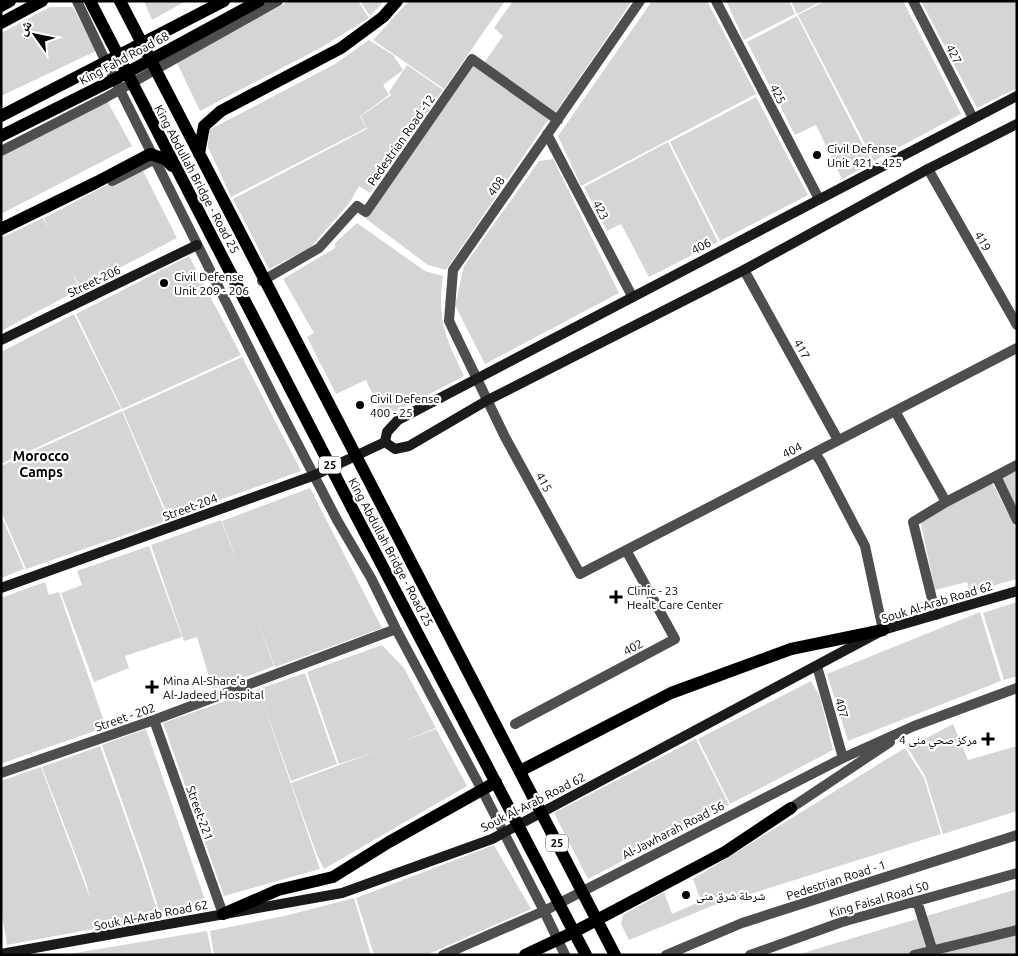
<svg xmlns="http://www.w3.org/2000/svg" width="1018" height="956" font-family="Ubuntu,'Noto Naskh Arabic',sans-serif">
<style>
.green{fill:#d5d5d5}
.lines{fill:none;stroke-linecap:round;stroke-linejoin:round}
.street{stroke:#4e4e4e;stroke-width:10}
.secondary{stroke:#1b1b1b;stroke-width:10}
.primary{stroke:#000;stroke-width:12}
.poi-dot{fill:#000;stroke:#fff;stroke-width:2}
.labels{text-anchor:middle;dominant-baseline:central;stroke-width:4.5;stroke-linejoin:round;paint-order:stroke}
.shield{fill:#fff;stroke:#4c4c4c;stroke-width:1}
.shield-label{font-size:11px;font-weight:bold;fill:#000}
.street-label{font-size:12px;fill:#000;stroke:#fff}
.poi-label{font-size:12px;fill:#000;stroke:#fff;text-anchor:start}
.neighbourhood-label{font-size:14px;font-weight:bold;fill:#000;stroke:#fff}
</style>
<rect width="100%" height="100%" fill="#fff"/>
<path class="green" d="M 144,1 L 186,1 L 152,20 Z
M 289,1 L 358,1 L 369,18 L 322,47 L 200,111 L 177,63 Z
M 360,1 L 384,1 L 370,16 Z
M 409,1 L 505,1 L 444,89 L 373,40 Z
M 513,1 L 632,1 L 556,112 L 484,63 L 503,36 L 494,28 Z
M 652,1 L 707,1 L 756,94 L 581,186 L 558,136 Z
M 726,1 L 789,1 L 795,14 L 744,40 Z
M 791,1 L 822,1 L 797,14 Z
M 825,1 L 903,1 L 961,114 L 874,161 L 798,15 Z
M 921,1 L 1017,1 L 1017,88 L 977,108 Z
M 50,7 L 73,7 L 96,51 L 1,96 L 1,33 Z
M 797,16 L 872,163 L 842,179 L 816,125 L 795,135 L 747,42 Z
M 369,40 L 393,55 L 403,70 L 383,85 L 389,95 L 360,116 L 366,128 L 231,197 L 208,147 L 209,130 L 335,64 Z
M 473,63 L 550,117 L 446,270 L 428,265 L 365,218 Z
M 407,65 L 443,90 L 370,193 L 359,186 L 350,202 L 311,247 L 269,269 L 233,199 L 367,129 L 361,116 L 391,95 L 389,92 Z
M 756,97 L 808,195 L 720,241 L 670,142 Z
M 106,99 L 132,146 L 1,214 L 1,153 Z
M 668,142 L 718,242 L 649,277 L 621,224 L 607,231 L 584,187 Z
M 553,159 L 619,293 L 485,364 L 455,305 L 464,266 L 539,161 Z
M 141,167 L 177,238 L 81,288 L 71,270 L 80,289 L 1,331 L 1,238 L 43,218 L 49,229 L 44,218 Z
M 357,223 L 425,271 L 443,276 C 437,321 445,336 464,376 L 384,418 L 366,380 L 336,394 L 307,337 L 314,333 L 283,279 L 335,248 L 335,243 Z
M 189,256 L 241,355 L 122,409 L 76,314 Z
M 74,314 L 121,409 L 1,464 L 1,352 Z
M 242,357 L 301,471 L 169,518 L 123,411 Z
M 122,411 L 168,520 L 26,569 L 1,511 L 1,466 Z
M 1017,471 L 1017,511 L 1000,479 Z
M 992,483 L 1017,530 L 1017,579 L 970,592 L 967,582 L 935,590 L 920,519 Z
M 310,488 L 382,628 L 275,667 L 251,602 L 274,666 L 213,690 L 197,637 L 184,641 L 151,545 L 221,520 L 244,581 L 222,521 Z
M 1,515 L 24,569 L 1,578 Z
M 149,546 L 182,637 L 125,656 L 129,668 L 94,682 L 61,593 L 82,585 L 77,571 Z
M 45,582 L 49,595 L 59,592 L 106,727 L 3,763 L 1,758 L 1,598 Z
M 1017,602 L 1017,676 L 1004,680 L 983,613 Z
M 980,612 L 1001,681 L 848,741 L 827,674 Z
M 382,645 L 404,668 L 436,728 L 397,744 L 436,729 L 467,786 L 324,869 L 317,855 L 291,783 L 380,750 L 339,764 L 307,672 Z
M 305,673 L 337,764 L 291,781 L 261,697 L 320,869 L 224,896 L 163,723 Z
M 811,681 L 820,697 L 833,750 L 730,804 L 698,739 Z
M 953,724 L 968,760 L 1017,746 L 1017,811 L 943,834 L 925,776 L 908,748 Z
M 146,729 L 206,903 L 160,913 L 144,863 L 102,745 Z
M 696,739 L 729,805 L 588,879 L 554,813 Z
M 100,746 L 142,863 L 158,914 L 98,928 L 7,945 L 1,909 L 1,781 L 41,767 L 90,898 L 86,882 L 42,767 Z
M 905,748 L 924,778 L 941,834 L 712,906 L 629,940 L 621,924 L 623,915 L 664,892 L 672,914 L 701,901 L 693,879 C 764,836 834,791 905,748 Z
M 494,845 L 531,909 L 426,955 L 374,955 L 356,898 Z
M 1017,889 L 1017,955 L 799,955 L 813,950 Z
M 354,898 L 371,955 L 214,955 L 210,931 L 284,916 Z
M 207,931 L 212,955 L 63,955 Z"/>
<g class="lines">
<path class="street" d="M 77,1 L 106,62 L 275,400 L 337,520 L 371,578 L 396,629 L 483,792 L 544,911 L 565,955
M 640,1 L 453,270 L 449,321 L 505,437 L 580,574 L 1017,348
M 716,1 L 819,199
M 913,1 L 973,118
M 547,134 L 632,296
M 1,151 L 105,98 L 278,1
M 928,169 L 1017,325
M 112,181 L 155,159
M 744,270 L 838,440
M 262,281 L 319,248 L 357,206 L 366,212 L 472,59 L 558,120
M 895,411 L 946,502
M 815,453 L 821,462 L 865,546 L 883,630
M 1017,465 L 996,476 L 1017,520
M 936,615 L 913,522 L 946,502 L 996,476
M 817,666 L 843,758
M 154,720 L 223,914
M 515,724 L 675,639 L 626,550
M 1,773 L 154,720 L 396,629
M 791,808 L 890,742
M 917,901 L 934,955
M 443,955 L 544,911 L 843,758 L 914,726 L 1017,688
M 666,955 L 742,923 L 1017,835
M 750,955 L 842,922 L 1017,873
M 914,955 L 1017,930"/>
<path class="secondary" d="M 1017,96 L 398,420 L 387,432 L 385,442 L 395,449 L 409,446 L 486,401 L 744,270 L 928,169 L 1017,124
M 1,340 L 197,245
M 1,588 L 315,475 L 385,442
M 1,954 L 342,893 L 492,839 L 883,630 L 1017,591"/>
<path class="primary" d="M 90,1 L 352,508 L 586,955
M 120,1 L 615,955
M 1,6 L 10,1
M 1,23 L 42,1
M 1,116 L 224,1
M 1,136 L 117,78 L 259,1
M 199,154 L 204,126 L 221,111 L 341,48 L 383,17 L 397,1
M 1,229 L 97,182 L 150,154 L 165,159 L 172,166
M 520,771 L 671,693 L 791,649 L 883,630
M 223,914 L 278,890 L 333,877 L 389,842 L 496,782
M 525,955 L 574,932 L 725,852 L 791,808"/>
</g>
<g class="poi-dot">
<circle cx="817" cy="155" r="5"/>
<circle cx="164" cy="283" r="5"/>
<circle cx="360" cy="405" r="5"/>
<path d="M613.5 589.5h5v5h5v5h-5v5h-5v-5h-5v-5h5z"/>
<path d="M149.5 679.5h5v5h5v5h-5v5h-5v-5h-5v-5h5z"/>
<path d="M985.5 731.5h5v5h5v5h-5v5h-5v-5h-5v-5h5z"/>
<circle cx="686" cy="895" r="5"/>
</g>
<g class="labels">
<g class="shield">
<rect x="319" y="456.5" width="22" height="17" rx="4"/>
<rect x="546" y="834.5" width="22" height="17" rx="4"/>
</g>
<g class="shield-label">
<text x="330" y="465">25</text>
<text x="557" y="843">25</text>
</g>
<g class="street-label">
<text transform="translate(954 54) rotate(62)">427</text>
<text transform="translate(124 58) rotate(-28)">King Fahd Road 68</text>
<text transform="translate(778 94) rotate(62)">425</text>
<text transform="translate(401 140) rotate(-55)">Pedestrian Road -12</text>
<text transform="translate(197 179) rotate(62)">King Abdullah Bridge - Road 25</text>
<text transform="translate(496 186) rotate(-55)">408</text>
<text transform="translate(601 210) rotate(62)">423</text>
<text transform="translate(983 241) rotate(60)">419</text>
<text transform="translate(701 246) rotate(-28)">406</text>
<text transform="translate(94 281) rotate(-26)">Street-206</text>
<text transform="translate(802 349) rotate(61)">417</text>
<text transform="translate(792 450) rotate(-27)">404</text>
<text transform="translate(544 482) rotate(61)">415</text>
<text transform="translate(190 507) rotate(-20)">Street-204</text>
<text transform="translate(391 552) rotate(62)">King Abdullah Bridge - Road 25</text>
<text transform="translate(937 602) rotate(-17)">Souk Al-Arab Road 62</text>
<text transform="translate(633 647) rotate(-28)">402</text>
<text transform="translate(842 708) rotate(74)">407</text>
<text transform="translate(125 717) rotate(-19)">Street - 202</text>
<text transform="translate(533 802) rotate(-27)">Souk Al-Arab Road 62</text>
<text transform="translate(200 813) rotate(70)">Street-221</text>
<text transform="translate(673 830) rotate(-27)">Al-Jawharah Road 56</text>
<text transform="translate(836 880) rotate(-18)">Pedestrian Road - 1</text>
<text transform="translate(879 899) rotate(-16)">King Faisal Road 50</text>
<text transform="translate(151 915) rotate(-11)">Souk Al-Arab Road 62</text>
</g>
<g class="poi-label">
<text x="827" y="148">Civil Defense<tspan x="827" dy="14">Unit 421 - 425</tspan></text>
<text x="174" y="276">Civil Defense<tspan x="174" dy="14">Unit 209 - 206</tspan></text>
<text x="370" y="398">Civil Defense<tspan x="370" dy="14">400 - 25</tspan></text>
<text x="627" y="590">Clinic - 23<tspan x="627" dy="14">Healt Care Center</tspan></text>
<text x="163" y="680">Mina Al-Share’a<tspan x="163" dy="14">Al-Jadeed Hospital</tspan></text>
<text x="977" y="739" text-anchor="end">مركز صحي منى 4</text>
<text x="696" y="895">شرطة شرق منى</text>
</g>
<g class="neighbourhood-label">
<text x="41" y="456">Morocco<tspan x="41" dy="16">Camps</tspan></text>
</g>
</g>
<rect width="1018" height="956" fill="none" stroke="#000000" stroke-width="5"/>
<g transform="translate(35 35) rotate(303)" stroke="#ffffff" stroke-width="4" paint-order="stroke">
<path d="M0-4L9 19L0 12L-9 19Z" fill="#000000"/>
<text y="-8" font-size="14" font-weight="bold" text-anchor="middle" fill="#000000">ش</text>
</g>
</svg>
